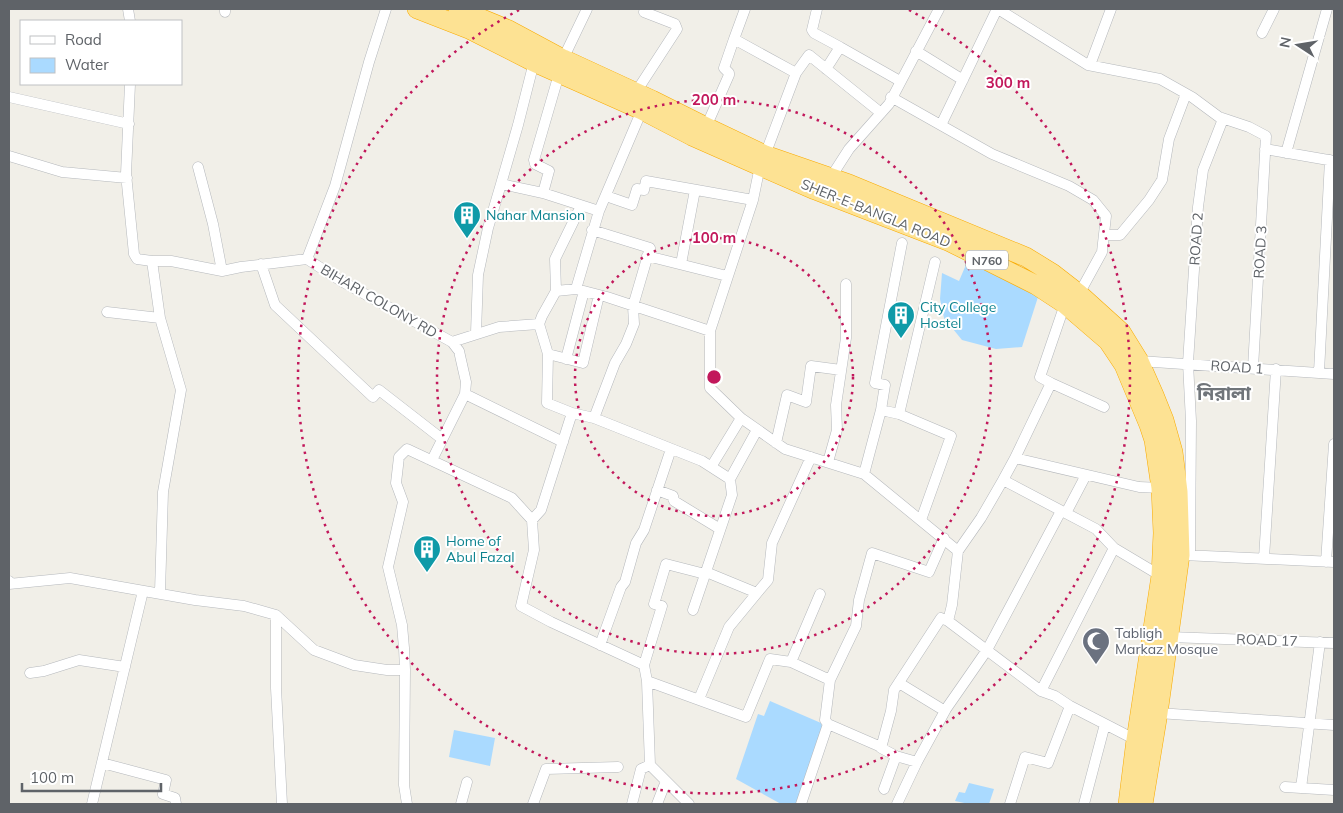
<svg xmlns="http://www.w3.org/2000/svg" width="1343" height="813" font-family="Mulish,'Noto Sans Bengali',sans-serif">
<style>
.water{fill:#aadaff}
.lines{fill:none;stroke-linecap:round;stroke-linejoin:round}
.street-casing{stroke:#b5b8bc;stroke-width:11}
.highway-casing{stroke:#f9ab00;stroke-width:20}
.street{stroke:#fff;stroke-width:10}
.highway{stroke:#fde293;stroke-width:19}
.ring{fill:none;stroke:#c2185b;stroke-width:2.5;stroke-dasharray:2.5 5}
.labels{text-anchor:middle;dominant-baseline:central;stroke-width:4;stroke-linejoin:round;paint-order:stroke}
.shield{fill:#fff;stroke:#8f9295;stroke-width:1}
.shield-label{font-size:12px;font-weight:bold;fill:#5f6368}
.street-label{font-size:14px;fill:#5f6368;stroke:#fff}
.culture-label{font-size:14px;fill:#0d838f;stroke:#fff;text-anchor:start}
.worship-label{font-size:14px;fill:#5b616d;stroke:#fff;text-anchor:start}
.district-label{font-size:19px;font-weight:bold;fill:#70757a;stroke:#fff}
.centre{fill:#c2185b;stroke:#fff;stroke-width:2.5}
.ring-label{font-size:15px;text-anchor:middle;font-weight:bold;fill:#c2185b;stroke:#fff;stroke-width:4;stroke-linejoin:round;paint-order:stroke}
</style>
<rect width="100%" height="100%" fill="#f1efe8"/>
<path class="water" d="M 968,260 L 998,271 L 1038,297 L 1022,347 L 996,349 L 962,340 L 944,318 L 940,299 L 942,273 L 959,281 Z
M 770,701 L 821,723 L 823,729 L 797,804 L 781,804 L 736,779 L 758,714 L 764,716 Z
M 454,730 L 495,738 L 490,766 L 449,757 Z
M 969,783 L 994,789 L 989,804 L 969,804 L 955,801 L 959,792 L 965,793 Z"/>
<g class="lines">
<g class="street-casing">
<path id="street" d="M 128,9 L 130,21
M 745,9 L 734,39 L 796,73 L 765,155
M 817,9 L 812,30 L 814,33 L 840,47
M 998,9 L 1088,65 L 1160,79 L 1192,97 L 1219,117 L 1249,127 L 1266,136 L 1253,368
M 225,12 L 225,9
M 1262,33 L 1274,9
M 916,51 L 963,80
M 563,59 L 587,9
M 534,62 L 518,125 L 501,184 L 543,193 L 599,211
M 1090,65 L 1111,9
M 826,69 L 840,47 L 900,81
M 796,73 L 809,55 L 881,113
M 130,84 L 126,174 L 134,254 L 137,259 L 152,261 L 160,318 L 181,390 L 163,492 L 160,592
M 636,92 L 677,29 L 675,24 L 644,12 L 645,9
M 9,97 L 129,124
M 891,97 L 992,154 L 1069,186 L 1093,200 L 1106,216 L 1102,252 L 1079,294
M 941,125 L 997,9
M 706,127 L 729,75 L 729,73 L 724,68 L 734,39
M 1265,149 L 1334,161
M 1286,153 L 1327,9
M 9,156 L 62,172 L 127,178
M 760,166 L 753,200 L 710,331 L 710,388 L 741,418 L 785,449 L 864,474 L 958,551 L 952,605 L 948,621 L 1041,691 L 1055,696 L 1070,706 L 1136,740
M 198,167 L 213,224 L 222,271
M 831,177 L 849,149 L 889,104 L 939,9
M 543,193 L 549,171 L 535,164 L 534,160 L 559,74
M 606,196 L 632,205 L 637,189 L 644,190 L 646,181 L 753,200
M 592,230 L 650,248 L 633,306 L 634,324 L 626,344 L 615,363 L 594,418
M 1105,235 L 1120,235 L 1149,200 L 1162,180 L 1169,139 L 1186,94
M 647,256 L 727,276
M 307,259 L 341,281 L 452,342 L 459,351 L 461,360 L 466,382 L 465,394 L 432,460 L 428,459
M 152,261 L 171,261 L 222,271 L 241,267 L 307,259 L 335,186 L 369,62 L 386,9
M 261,264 L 275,305 L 373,397 L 379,390 L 442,439
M 681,264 L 695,190
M 576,289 L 607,297 L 710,331
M 556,291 L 555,259 L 581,206
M 107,312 L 160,318
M 539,324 L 548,354 L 547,403 L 572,413 L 594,418 L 702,461 L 730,479 L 757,430
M 476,333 L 478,275 L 488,228 L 501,184
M 452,342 L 499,327 L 539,324 L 542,316 L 556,291 L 576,289 L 599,211 L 642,110
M 548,354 L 583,363 L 599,295
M 566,359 L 584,291
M 1139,361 L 1334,374
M 1319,372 L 1330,160
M 1051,383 L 1104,407
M 465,394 L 563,442
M 881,410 L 885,385 L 875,383 L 902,243
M 899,414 L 935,262
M 776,443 L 787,395 L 806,402 L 811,366 L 841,370
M 1015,458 L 1051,383 L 1040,377 L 1065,304
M 828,462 L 837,430 L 836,405 L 846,338 L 846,284
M 711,467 L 741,418
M 864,474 L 881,410 L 899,414 L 951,436 L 921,520
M 1003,480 L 1015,458 L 1139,487 L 1161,488
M 657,490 L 673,496 L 674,501 L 720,529
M 1066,513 L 1086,475
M 532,520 L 541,510 L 572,413
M 958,551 L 981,518 L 1003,480 L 1096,529 L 1114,548 L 1161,576
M 1183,555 L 1334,562
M 1190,555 L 1191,421 L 1188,363 L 1198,207 L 1203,170 L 1223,119
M 1264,558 L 1276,369
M 1326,562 L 1334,444
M 9,581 L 9,584 L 70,578 L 195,600 L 244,606 L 276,615 L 314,650 L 354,665 L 387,670 L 405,670
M 757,593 L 768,580 L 772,543 L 811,457
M 820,594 L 791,662 L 830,680
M 693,610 L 732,495 L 730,479
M 276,615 L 276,688 L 282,804
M 1169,637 L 1334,643
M 600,645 L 621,587 L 625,582 L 636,543 L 644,530 L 671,449
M 644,665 L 662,606 L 654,604 L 666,564 L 705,574
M 30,673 L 44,671 L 79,660 L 125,667
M 647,681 L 746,717 L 770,659 L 791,662
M 899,683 L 945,711
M 1041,691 L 1114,548
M 699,699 L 729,627 L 757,593 L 706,572
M 1158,713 L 1334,725
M 828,724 L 825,720 L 830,680 L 856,626 L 859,600 L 872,553 L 929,572 L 944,538
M 896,756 L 881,748 L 891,711 L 894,690 L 941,618 L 948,621
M 102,763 L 166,780 L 163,794 L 175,798 L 176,804
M 1285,787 L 1334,790
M 1301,788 L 1320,642
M 884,789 L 896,756 L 917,762 L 946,709 L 987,650 L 1061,511
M 92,804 L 143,591
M 407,804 L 404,785 L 405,670 L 404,648 L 402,625 L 388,567 L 403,502 L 396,483 L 399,457 L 407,449 L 512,498 L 532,520 L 534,550 L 521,606 L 551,622 L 644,665 L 647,681 L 650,765 L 689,804
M 461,804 L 467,782
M 533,804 L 546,769 L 618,767
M 632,804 L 641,769 L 650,765
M 657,804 L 666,781
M 801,804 L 828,724 L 881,747
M 897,804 L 917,762
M 1010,804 L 1025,757 L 1048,763 L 1070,706
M 1084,804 L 1105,724"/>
</g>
<g class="highway-casing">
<path id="highway" d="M 417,9 L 471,30 L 534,62 L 642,110 L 692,136 L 760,166 L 815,190 L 950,242 L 1036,285 L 1065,304 L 1108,341 L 1124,365 L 1149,425 L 1154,440 L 1161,488 L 1163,533 L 1161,576 L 1136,740 L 1128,804
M 458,9 L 509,30 L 563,59 L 652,100 L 706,127 L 765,155 L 849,184 L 1026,257 L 1052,273 L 1079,294 L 1121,332 L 1139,361 L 1154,395 L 1164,420 L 1173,452 L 1178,492 L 1180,555 L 1158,713 L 1143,804"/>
</g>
<use href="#street" class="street"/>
<use href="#highway" class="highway"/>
</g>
<g class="ring">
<circle cx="714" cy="377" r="139"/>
<circle cx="714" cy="377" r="277"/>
<path d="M909 10A416 416 0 1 1 519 10"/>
</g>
<defs>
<g id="building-pin" transform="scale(1.4375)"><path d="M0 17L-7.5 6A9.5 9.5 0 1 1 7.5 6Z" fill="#0f9aa8" stroke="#fff"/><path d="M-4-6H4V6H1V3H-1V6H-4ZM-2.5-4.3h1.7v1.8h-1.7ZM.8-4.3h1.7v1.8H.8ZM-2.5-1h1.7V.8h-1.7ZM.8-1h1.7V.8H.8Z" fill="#fff"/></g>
<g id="mosque-pin" transform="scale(1.4375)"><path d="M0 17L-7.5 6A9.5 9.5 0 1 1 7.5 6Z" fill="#6b7280" stroke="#fff"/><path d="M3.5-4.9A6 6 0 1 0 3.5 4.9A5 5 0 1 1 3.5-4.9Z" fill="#fff"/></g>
</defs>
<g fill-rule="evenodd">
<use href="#building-pin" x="467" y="215"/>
<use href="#building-pin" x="901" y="315"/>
<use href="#building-pin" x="427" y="549"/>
<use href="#mosque-pin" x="1096" y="641"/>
</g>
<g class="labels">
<rect class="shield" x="966" y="250.5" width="42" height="19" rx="4"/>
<g class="shield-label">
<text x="987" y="260">N760</text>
</g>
<g class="street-label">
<text transform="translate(876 213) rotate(22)">SHER-E-BANGLA ROAD</text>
<text transform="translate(1196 239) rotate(-86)">ROAD 2</text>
<text transform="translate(1260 252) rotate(-87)">ROAD 3</text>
<text transform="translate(379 301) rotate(30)">BIHARI COLONY RD</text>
<text transform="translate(1237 367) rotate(4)">ROAD 1</text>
<text transform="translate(1267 640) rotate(2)">ROAD 17</text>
</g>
<g class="culture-label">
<text x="486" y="215">Nahar Mansion</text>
<text x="920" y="307">City College<tspan x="920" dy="16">Hostel</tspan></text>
<text x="446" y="541">Home of<tspan x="446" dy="16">Abul Fazal</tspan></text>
</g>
<g class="worship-label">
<text x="1115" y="633">Tabligh<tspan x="1115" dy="16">Markaz Mosque</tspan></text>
</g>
<g class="district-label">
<text x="1224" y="393">নিরালা</text>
</g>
</g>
<circle cx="714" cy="377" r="8" class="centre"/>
<g class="ring-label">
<text x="1008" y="88">300 m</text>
<text x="714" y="105">200 m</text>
<text x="714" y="243">100 m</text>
</g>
<rect width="1343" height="813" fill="none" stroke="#5f6368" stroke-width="20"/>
<rect x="20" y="20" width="162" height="65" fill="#ffffff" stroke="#bfc1c3"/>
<rect x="30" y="36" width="25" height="8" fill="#ffffff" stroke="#bfc1c3"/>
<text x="65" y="45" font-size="15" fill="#5f6368">Road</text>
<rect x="30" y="58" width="25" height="15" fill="#aadaff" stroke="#bfc1c3"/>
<text x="65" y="70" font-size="15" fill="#5f6368">Water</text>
<g transform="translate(1298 45) rotate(282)" stroke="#ffffff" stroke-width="4" paint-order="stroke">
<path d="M0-4L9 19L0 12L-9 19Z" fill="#5f6368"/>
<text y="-8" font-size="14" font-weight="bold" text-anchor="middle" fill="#5f6368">N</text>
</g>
<path d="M22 783v8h139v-8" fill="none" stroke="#5f6368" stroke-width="2.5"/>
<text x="30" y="783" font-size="15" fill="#5f6368" stroke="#ffffff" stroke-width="4" paint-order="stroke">100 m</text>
</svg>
